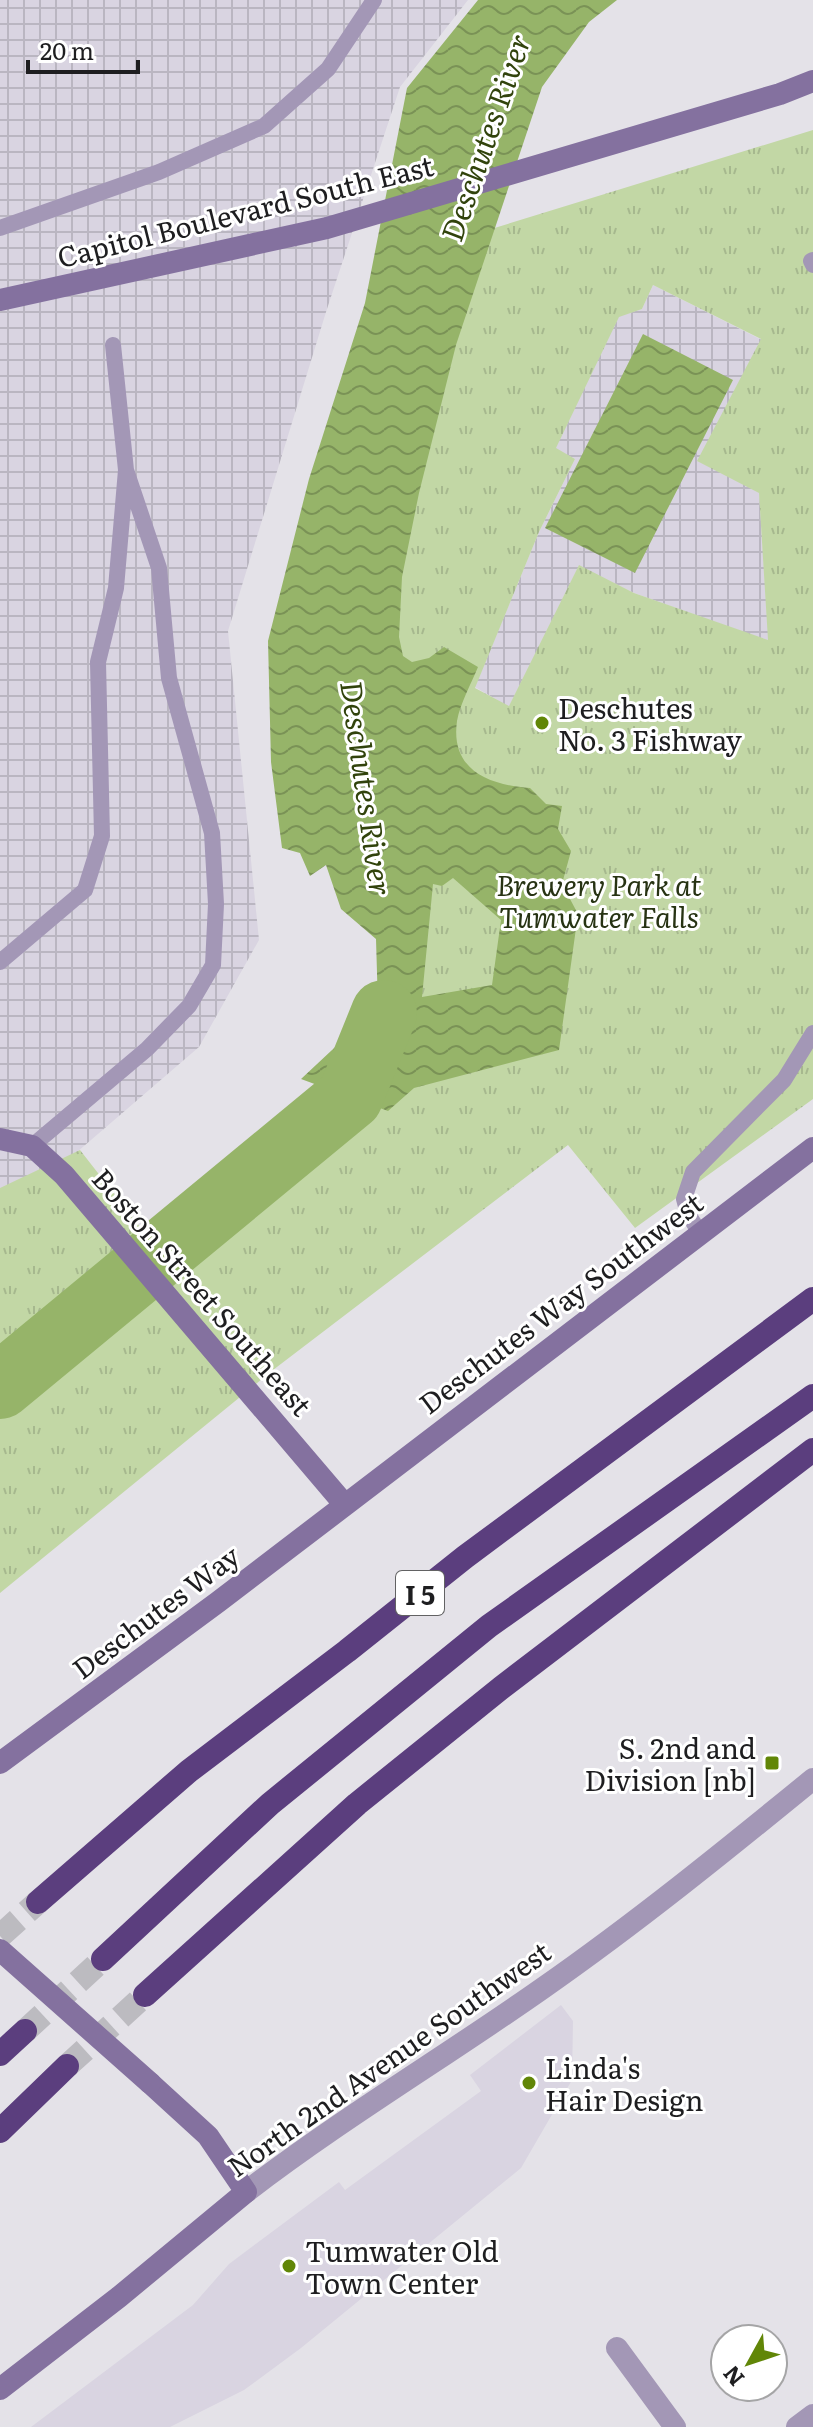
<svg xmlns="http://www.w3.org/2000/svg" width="813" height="2427" font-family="Literata,serif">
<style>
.built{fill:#d9d4e1}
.industrial{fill:url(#industrial-grid)}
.park{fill:url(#park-tufts);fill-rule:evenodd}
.water{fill:url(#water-waves);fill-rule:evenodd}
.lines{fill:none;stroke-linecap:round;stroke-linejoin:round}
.river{stroke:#96b469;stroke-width:66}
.motorway-tunnel{stroke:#bcbbc0;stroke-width:24;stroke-dasharray:24 12;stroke-linecap:butt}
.service{stroke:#a397b6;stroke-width:16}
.minor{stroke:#a397b6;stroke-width:22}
.tertiary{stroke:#a397b6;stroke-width:22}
.secondary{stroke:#84719f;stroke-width:22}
.motorway{stroke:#5b3e7e;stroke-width:24}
.secondary-bridge{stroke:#84719f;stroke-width:22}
.poi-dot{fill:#618607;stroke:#fff;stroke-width:3}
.labels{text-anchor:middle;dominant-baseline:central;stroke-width:6;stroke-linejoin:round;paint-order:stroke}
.shield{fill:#fff;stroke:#626263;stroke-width:2}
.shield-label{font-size:26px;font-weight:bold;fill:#1e1e20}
.street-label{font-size:28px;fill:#1e1e20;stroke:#fff}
.poi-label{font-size:28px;fill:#1e1e20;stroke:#fff;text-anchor:start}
.park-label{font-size:28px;font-style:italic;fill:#273313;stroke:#fff}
.water-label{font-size:30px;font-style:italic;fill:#31430c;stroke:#fff}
</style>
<defs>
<pattern id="industrial-grid" width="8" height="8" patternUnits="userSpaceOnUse" patternTransform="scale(2)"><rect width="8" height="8" fill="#d9d4e1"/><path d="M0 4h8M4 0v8" fill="none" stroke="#bab6c1"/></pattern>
<pattern id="park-tufts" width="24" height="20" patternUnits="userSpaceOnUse" patternTransform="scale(2)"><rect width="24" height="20" fill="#c2d7a5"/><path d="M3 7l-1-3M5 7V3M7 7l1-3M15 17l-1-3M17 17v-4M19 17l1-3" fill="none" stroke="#a6b88e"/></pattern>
<pattern id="water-waves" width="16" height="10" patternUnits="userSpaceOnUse" patternTransform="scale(2)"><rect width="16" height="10" fill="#96b469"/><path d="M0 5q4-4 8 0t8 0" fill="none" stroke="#7a9256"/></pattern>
</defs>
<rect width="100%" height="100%" fill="#e4e2e8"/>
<path class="built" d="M 561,2005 L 573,2021 L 572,2080 L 521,2168 L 301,2348 L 244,2390 L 170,2427 L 31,2427 L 193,2305 L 229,2264 L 339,2182 L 345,2190 L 481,2091 L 470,2075 Z"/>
<path class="industrial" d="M 0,0 L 468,0 L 400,87 L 326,312 L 228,631 L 259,940 L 199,1047 L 19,1202 L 0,1213 Z
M 653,285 L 762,340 L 698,461 L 759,492 L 769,641 L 634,593 L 579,566 L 509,707 L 475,687 L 539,532 L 575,459 L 555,449 L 619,316 L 642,309 Z"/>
<path class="park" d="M 813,130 L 813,1099 L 635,1228 L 568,1145 L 273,1370 L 0,1593 L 0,1188 L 80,1150 L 158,1250 L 238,1191 L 350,1097 L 388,1005 L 349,682 L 449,242 ZM 653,285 L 761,339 L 697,461 L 759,493 L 768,640 L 634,593 L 579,565 L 509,706 L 475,688 L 539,532 L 575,459 L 556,448 L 619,317 L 642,309 Z"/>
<path class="water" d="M 478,0 L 617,0 L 589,22 L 542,87 L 456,345 L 419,493 L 402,577 L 399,637 L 403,656 L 412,662 L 429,658 L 444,647 L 478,667 C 471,684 460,704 457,721 C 450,771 490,785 530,788 L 546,804 L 562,806 L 558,829 L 571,851 L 562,884 L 578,914 L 559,1050 L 414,1088 L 388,1111 L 301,1079 L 378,1007 L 376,939 L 341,909 L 326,865 L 310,876 L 300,853 L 282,848 L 271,762 L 268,641 L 309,479 L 365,303 L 407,88 ZM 453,878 L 501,920 L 492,985 L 422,997 L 433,884 L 442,886 Z
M 643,334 L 733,380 L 635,573 L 545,528 Z"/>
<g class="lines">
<path class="river" d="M 0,1386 L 350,1097 L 384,1013"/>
<path class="motorway-tunnel" d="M 0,1936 L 38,1902
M 25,2031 L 103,1959
M 67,2066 L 145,1995"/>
<path class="service" d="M 0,228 L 159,172 L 264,126 L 328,69 L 374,0
M 813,260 L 811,261 L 813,265
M 0,962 L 85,890 L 102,836 L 98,662 L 116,588 L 126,470 L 113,345
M 32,1146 L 147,1049 L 189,1006 L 213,965 L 216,904 L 212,833 L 169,678 L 159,568 L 126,470
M 700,1233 L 688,1214 L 684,1199 L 693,1172 L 784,1080 L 813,1033"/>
<path class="minor" d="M 617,2348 L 675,2427"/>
<path class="tertiary" d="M 246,2192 C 341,2119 445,2057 543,1988 C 636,1923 725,1851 813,1779
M 797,2427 L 813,2415"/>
<path class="secondary" d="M 0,300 L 327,228 L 780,94 L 813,81
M 0,1139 L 32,1146 L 64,1175 L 345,1505
M 0,1763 L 218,1602 L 813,1148
M 0,2389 L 119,2297 L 246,2192 L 208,2136 L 150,2083"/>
<path class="motorway" d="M 38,1902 L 189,1771 L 347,1651 L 465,1557 L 813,1299
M 103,1959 L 270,1804 L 489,1626 L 813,1396
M 145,1995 L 357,1804 L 501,1688 L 813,1450
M 0,2054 L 25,2031
M 0,2131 L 67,2066"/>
<path class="secondary-bridge" d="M 0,1950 L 150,2083"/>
</g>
<g class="poi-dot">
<circle cx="542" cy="723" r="8"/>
<rect x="764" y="1755" width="16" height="16" rx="4"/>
<circle cx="529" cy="2083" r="8"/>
<circle cx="289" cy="2266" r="8"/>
</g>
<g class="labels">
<rect class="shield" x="396" y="1571" width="48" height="44" rx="6"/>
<g class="shield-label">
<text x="420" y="1593">I 5</text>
</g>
<g class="street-label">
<text transform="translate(245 210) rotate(-14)">Capitol Boulevard South East</text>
<text transform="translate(203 1291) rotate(49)">Boston Street Southeast</text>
<text transform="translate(560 1302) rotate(-37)">Deschutes Way Southwest</text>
<text transform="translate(155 1611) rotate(-37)">Deschutes Way</text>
<text transform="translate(388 2058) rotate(-35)">North 2nd Avenue Southwest</text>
</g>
<g class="poi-label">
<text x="558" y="707">Deschutes<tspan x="558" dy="32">No. 3 Fishway</tspan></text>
<text x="756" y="1747" text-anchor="end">S. 2nd and<tspan x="756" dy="32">Division [nb]</tspan></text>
<text x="545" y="2067">Linda's<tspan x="545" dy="32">Hair Design</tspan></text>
<text x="305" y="2250">Tumwater Old<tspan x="305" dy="32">Town Center</tspan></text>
</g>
<g class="park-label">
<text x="599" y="884">Brewery Park at<tspan x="599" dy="32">Tumwater Falls</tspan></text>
</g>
<g class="water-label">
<text transform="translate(484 137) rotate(-71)">Deschutes River</text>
<text transform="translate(368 788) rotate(82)">Deschutes River</text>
</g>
</g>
<g transform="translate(749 2363) rotate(230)"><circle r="38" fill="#ffffff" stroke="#a5a5a6" stroke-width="2"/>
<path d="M0-6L14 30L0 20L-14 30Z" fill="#618607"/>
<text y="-12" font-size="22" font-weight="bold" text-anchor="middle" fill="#1e1e20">N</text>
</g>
<path d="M28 60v12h110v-12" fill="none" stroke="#1e1e20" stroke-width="4"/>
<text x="40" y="60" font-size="24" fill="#1e1e20" stroke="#ffffff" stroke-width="6" paint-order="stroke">20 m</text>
</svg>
